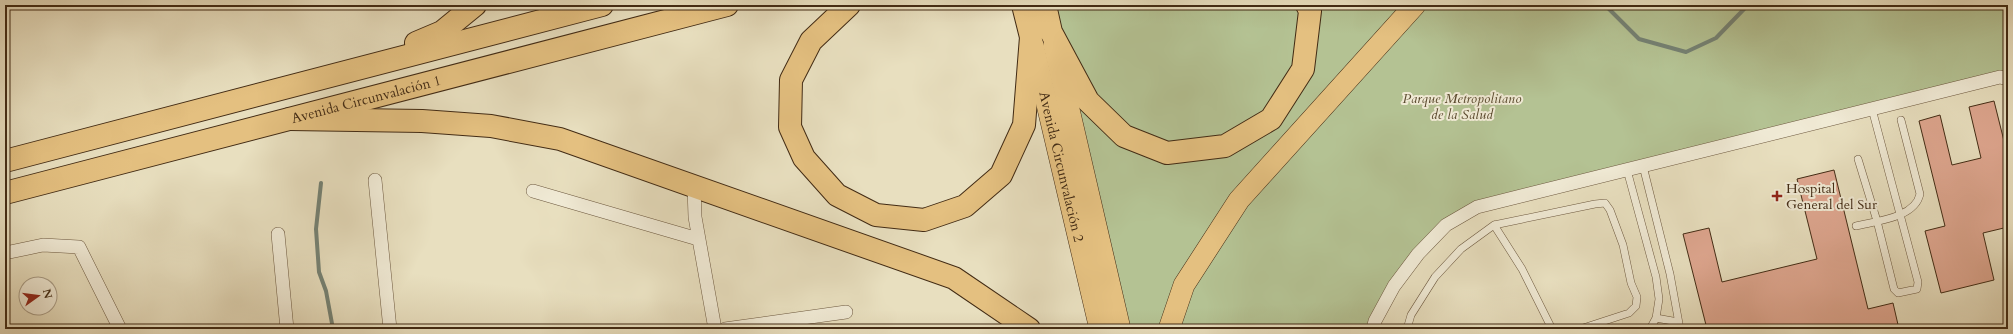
<svg xmlns="http://www.w3.org/2000/svg" width="2013" height="334" font-family="Cardo,serif">
<style>
.green{fill:#b4c293;stroke:#7b7654}
.lines{fill:none;stroke-linecap:round;stroke-linejoin:round}
.stream{stroke:#758274;stroke-width:4}
.building{fill:#dea68f;stroke:#422b14}
.lane-casing{stroke:#6c583f;stroke-width:8}
.street-casing{stroke:#6c583f;stroke-width:14}
.primary-casing{stroke:#422b14;stroke-width:22}
.highway-casing{stroke:#422b14;stroke-width:24}
.lane{stroke:#f0ead5;stroke-width:7}
.street{stroke:#f0ead5;stroke-width:13}
.primary{stroke:#e4c080;stroke-width:21}
.highway{stroke:#e4c080;stroke-width:22}
.poi-dot{fill:#8f2418;stroke:#f0ead5;stroke-width:1.5}
.labels{text-anchor:middle;dominant-baseline:central;stroke-width:4;stroke-linejoin:round;paint-order:stroke}
.park-label{font-size:14px;font-style:italic;fill:#59492d;stroke:#f0ead5}
.street-label{font-size:14px;fill:#422b14;stroke:#f0ead5}
.poi-label{font-size:14px;fill:#422b14;stroke:#f0ead5;text-anchor:start}
</style>
<rect width="100%" height="100%" fill="#e8dfbf"/>
<filter id="stains"><feTurbulence type="fractalNoise" baseFrequency=".005" numOctaves="4"/><feColorMatrix values="0 0 0 0 .2 0 0 0 0 .09 0 0 0 0 .02 0 0 0 .5 -.17"/></filter>
<radialGradient id="worn" r=".72"><stop offset=".6" stop-color="#630" stop-opacity="0"/><stop offset="1" stop-color="#630" stop-opacity=".3"/></radialGradient>
<path class="green" d="M 1045,5 L 2008,5 L 2008,79 L 1477,207 L 1418,254 L 1373,329 L 1120,329 Z"/>
<g class="lines">
<path class="stream" d="M 1605,5 L 1639,39 L 1686,52 L 1716,38 L 1748,5
M 321,183 L 316,229 L 319,272 L 326,291 L 333,329"/>
</g>
<path class="building" d="M 1994,101 L 2008,157 L 2008,227 L 1983,233 L 1994,280 L 1941,293 L 1925,231 L 1945,226 L 1919,121 L 1940,115 L 1952,165 L 1981,158 L 1969,107 Z
M 1834,170 L 1868,309 L 1893,303 L 1899,329 L 1707,329 L 1683,234 L 1709,228 L 1722,282 L 1817,259 L 1797,179 Z"/>
<g class="lines">
<g class="lane-casing">
<path id="lane" d="M 1858,159 L 1877,221 L 1894,289 L 1898,293 L 1917,289 L 1918,282 L 1872,109
M 1643,166 L 1670,274 L 1680,329
M 1627,170 L 1656,277 L 1659,299 L 1656,318 L 1650,329
M 1494,225 L 1522,269 L 1552,329
M 1856,226 C 1876,221 1915,218 1920,194 L 1901,120
M 1656,318 L 1678,322
M 1407,329 L 1411,315 L 1435,277 L 1461,249 L 1494,225 L 1595,204 L 1605,203 L 1610,210 L 1623,245 L 1631,283 L 1637,297 L 1636,306 L 1629,313 L 1580,329"/>
</g>
<g class="street-casing">
<path id="street" d="M 375,180 L 390,329
M 694,187 L 695,217 L 715,329
M 533,191 L 698,239
M 278,234 L 287,329
M 5,253 L 43,245 L 79,247 L 120,329
M 725,329 L 846,312
M 1373,329 L 1375,321 L 1394,286 L 1418,254 L 1446,225 L 1477,207 L 2000,77 L 2008,79"/>
</g>
<g class="primary-casing">
<g id="primary">
<path id="s1" d="M 1033,45 L 1100,329"/>
<path d="M 1054,45 L 1120,329"/>
<path d="M 1169,329 L 1184,285 L 1239,200 L 1415,5"/>
</g>
</g>
<g class="highway-casing">
<g id="highway">
<path d="M 849,5 L 811,41 L 791,80 L 790,127 L 804,158 L 837,195 L 876,215 L 924,220 L 965,206 L 1001,175 L 1024,125 L 1031,37 L 1023,5"/>
<path d="M 1045,5 L 1051,32 L 1088,101 L 1124,136 L 1167,153 L 1225,146 L 1271,119 L 1303,69 L 1310,11 L 1307,5"/>
<path d="M 416,43 L 442,32 L 475,5"/>
<path d="M 290,119 L 422,121 L 491,126 L 560,139 L 954,278 L 1029,329"/>
<path d="M 5,161 L 602,5"/>
<path id="s2" d="M 5,193 L 727,5"/>
</g>
</g>
<use href="#lane" class="lane"/>
<use href="#street" class="street"/>
<use href="#primary" class="primary"/>
<use href="#highway" class="highway"/>
</g>
<path class="poi-dot" d="M1775 190h4v4h4v4h-4v4h-4v-4h-4v-4h4z"/>
<g class="labels">
<g class="park-label">
<text x="1462" y="98">Parque Metropolitano<tspan x="1462" dy="16">de la Salud</tspan></text>
</g>
<g class="street-label">
<text stroke="none"><textPath href="#s2" startOffset="373">Avenida Circunvalación 1</textPath></text>
<text stroke="none"><textPath href="#s1" startOffset="125">Avenida Circunvalación 2</textPath></text>
</g>
<g class="poi-label">
<text x="1786" y="188">Hospital<tspan x="1786" dy="16">General del Sur</tspan></text>
</g>
</g>
<rect width="2013" height="334" fill="none" stroke="#e8dfbf" stroke-width="20"/>
<rect x="6" y="6" width="2001" height="322" fill="none" stroke="#422b14" stroke-width="2"/>
<rect x="10" y="10" width="1993" height="314" fill="none" stroke="#422b14"/>
<g transform="translate(38 296) rotate(76)"><circle r="19" fill="#f0ead5" stroke="#aa9e88"/>
<path d="M0-3L7 15L0 10L-7 15Z" fill="#8f2418"/>
<text y="-6" font-size="11" font-weight="bold" text-anchor="middle" fill="#422b14">N</text>
</g>
<rect width="100%" height="100%" filter="url(#stains)"/>
<rect width="100%" height="100%" fill="url(#worn)"/>
</svg>
